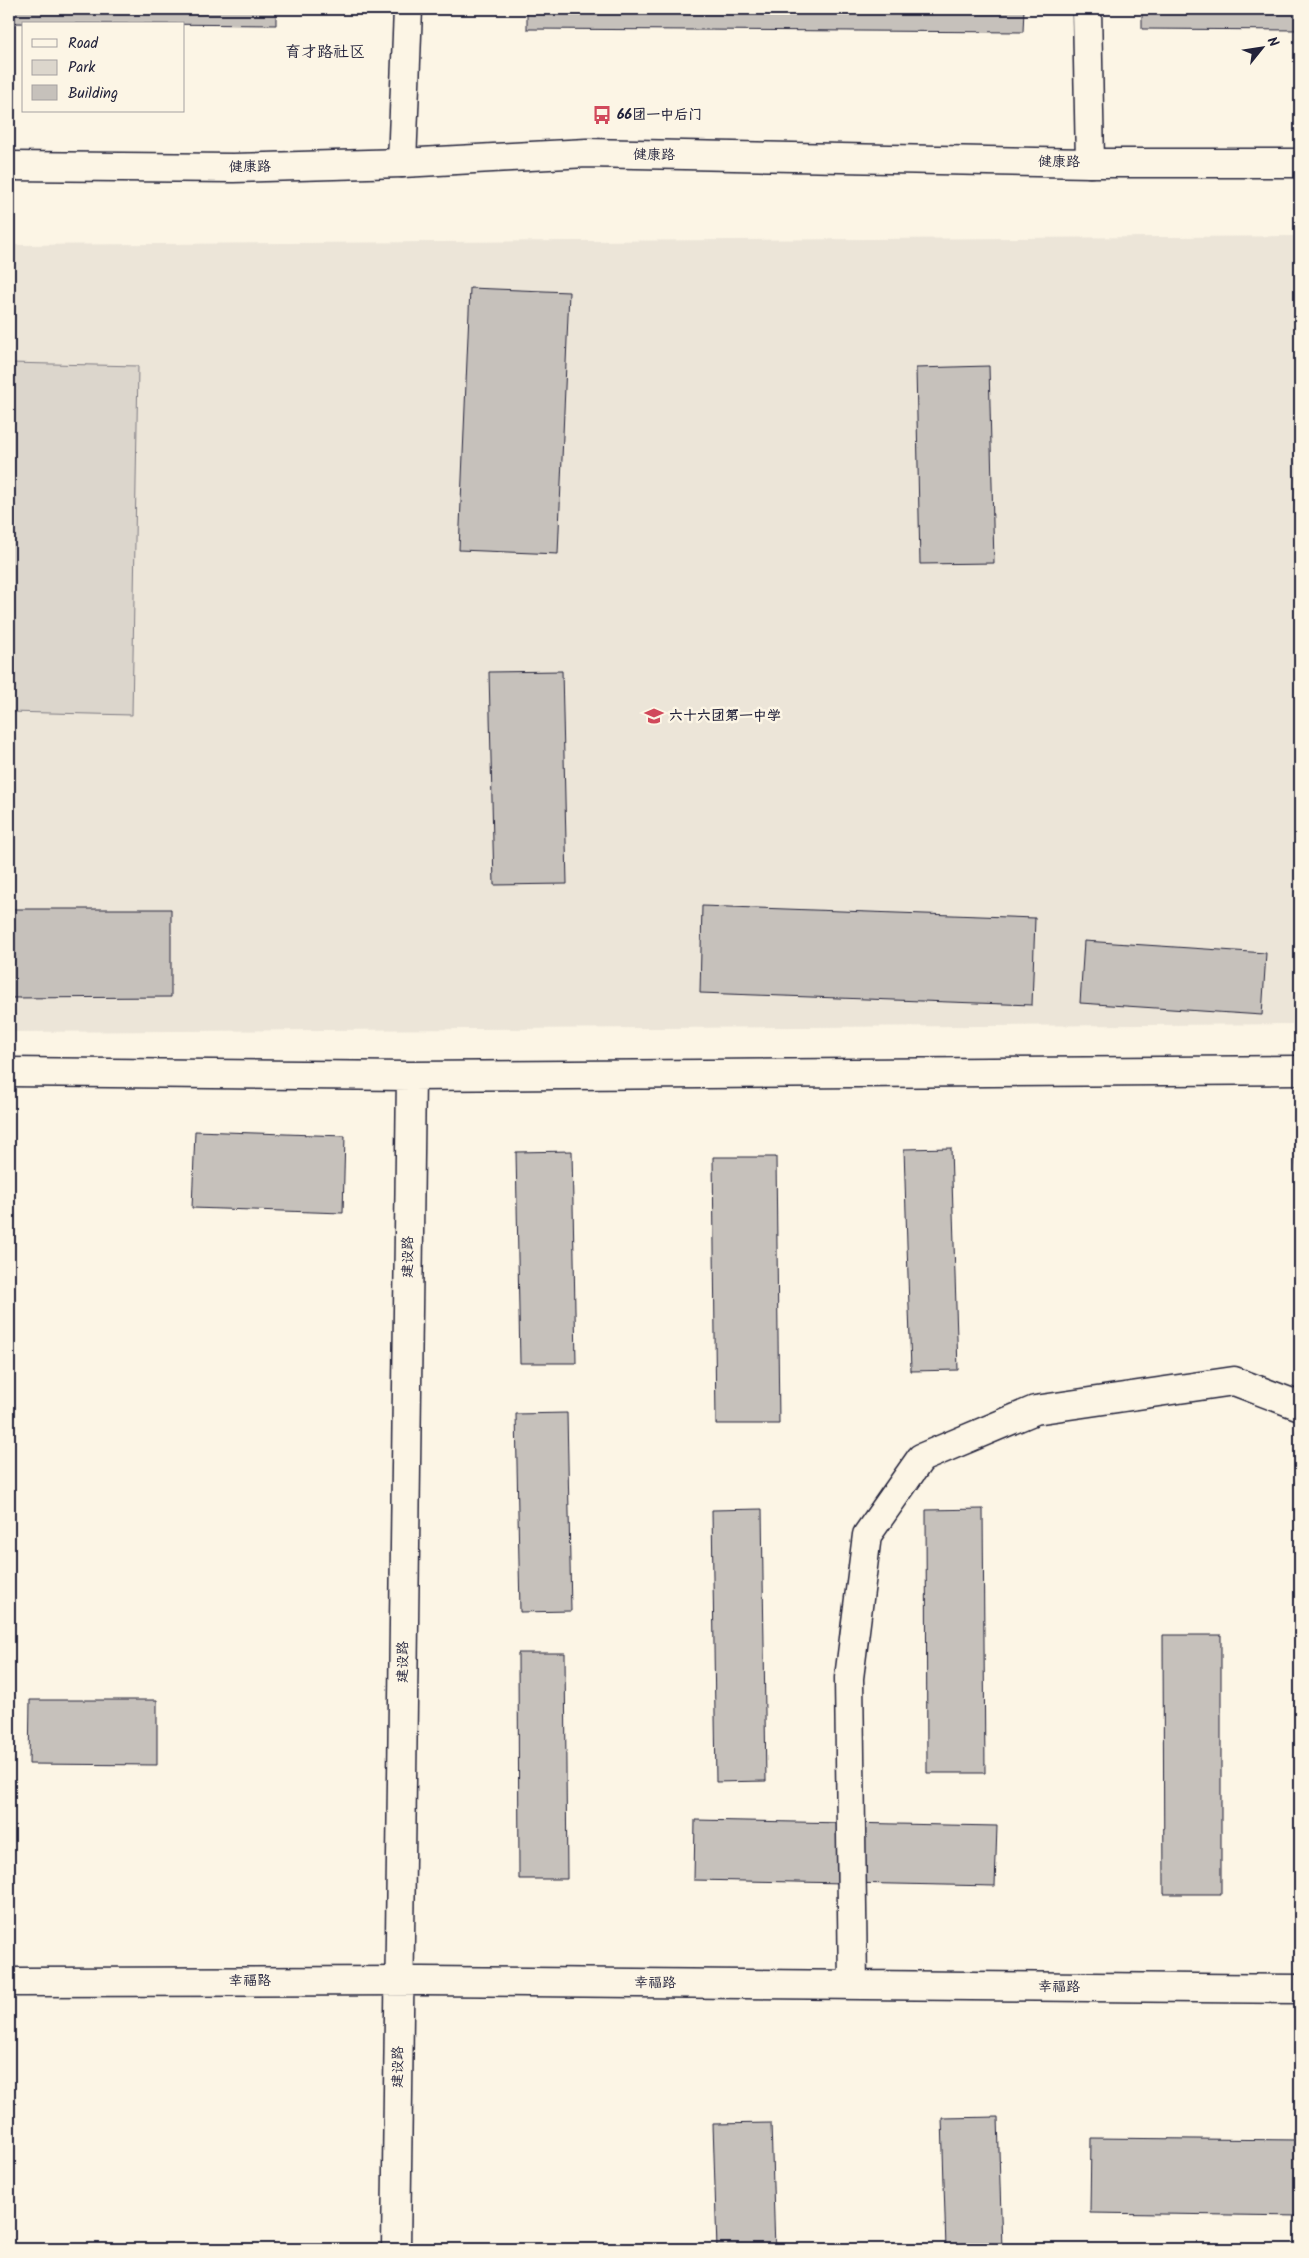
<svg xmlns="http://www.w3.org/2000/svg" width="1309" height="2258" font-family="Kalam,'LXGW WenKai TC',sans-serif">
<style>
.built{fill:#ece5d8}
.green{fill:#dcd6cc;stroke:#7f7c84}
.building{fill:#c6c1bb;stroke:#22223b}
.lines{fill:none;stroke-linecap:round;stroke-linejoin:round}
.minor-casing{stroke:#22223b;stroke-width:31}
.major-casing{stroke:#22223b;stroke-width:31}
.minor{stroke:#fcf5e5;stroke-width:28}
.major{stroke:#fcf5e5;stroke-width:28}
.labels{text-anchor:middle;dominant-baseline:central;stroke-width:5;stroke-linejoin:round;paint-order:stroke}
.poi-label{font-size:14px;font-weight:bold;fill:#22223b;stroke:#fcf5e5;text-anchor:start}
.street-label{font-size:14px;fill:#22223b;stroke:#fcf5e5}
.quarter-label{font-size:16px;fill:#22223b;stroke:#fcf5e5}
</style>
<rect width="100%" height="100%" fill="#fcf5e5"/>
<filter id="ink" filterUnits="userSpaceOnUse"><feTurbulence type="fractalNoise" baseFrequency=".02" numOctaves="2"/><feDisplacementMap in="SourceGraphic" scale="10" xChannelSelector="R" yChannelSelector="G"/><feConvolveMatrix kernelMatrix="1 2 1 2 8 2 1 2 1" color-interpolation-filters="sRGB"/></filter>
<g filter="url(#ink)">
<path class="built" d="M 1297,236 L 1300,408 L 1300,1024 L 9,1032 L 9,245 Z"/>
<path class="green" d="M 9,363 L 138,366 L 132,715 L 9,712 Z"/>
<path class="building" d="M 9,9 L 276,9 L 276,25 L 9,23 Z
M 527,9 L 1024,9 L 1023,32 L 527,29 Z
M 1142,9 L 1300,9 L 1300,30 L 1142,29 Z
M 470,288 L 569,292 L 558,554 L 459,550 Z
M 989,366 L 994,563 L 920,564 L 916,368 Z
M 562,671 L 567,884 L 494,885 L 489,672 Z
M 702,906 L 1035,918 L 1032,1005 L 700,993 Z
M 9,909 L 171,909 L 171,997 L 9,998 Z
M 1084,941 L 1266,953 L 1262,1015 L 1080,1003 Z
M 195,1131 L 345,1136 L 343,1213 L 192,1208 Z
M 951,1148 L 958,1370 L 911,1371 L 904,1149 Z
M 572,1151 L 576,1363 L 520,1363 L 516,1152 Z
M 713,1157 L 776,1157 L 779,1424 L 716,1424 Z
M 1296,1157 L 1300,1157 L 1300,1240 Z
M 567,1413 L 571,1611 L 520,1612 L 516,1414 Z
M 762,1509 L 766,1781 L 716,1782 L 712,1510 Z
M 983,1509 L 985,1773 L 927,1773 L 926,1510 Z
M 1163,1635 L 1221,1635 L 1221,1894 L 1164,1894 Z
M 518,1653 L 565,1653 L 567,1879 L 519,1879 Z
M 30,1700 L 157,1700 L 157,1765 L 29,1764 Z
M 695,1820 L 997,1826 L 995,1886 L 694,1880 Z
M 998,2117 L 1002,2249 L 946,2249 L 942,2118 Z
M 771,2123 L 775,2249 L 717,2249 L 713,2124 Z
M 1091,2138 L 1300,2140 L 1300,2216 L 1090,2213 Z
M 1246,2246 L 1246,2249 L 1184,2249 L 1184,2247 Z"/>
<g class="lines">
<g class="minor-casing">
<path id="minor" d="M 1087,9 L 1090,163
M 402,163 L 408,9
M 9,1072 L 411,1076 L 1300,1070
M 9,1982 L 421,1981 L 1300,1989
M 853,1985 L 849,1678 L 867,1535 L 921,1458 L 1035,1410 L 1234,1381 L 1300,1406
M 396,2249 L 411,1076"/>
</g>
<g class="major-casing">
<path id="major" d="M 9,166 L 233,168 L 402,163 L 587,153 L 1090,163 L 1300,163"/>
</g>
<use href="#minor" class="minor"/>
<use href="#major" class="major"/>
</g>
</g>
<defs>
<g id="bus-bare" transform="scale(1.5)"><path d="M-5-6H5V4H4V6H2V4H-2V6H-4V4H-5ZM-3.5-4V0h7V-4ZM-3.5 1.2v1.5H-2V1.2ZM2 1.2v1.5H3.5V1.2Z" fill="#d1495b" stroke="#fcf5e5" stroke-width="2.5" paint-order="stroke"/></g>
<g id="school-bare" transform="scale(1.5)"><path d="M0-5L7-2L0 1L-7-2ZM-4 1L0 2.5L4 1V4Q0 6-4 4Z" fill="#d1495b" stroke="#fcf5e5" stroke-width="2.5" paint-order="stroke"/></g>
</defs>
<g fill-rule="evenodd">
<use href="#bus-bare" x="602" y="115"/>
<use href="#school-bare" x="654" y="716"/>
</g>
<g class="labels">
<g class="poi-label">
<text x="617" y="115">66团一中后门</text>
<text x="669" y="716">六十六团第一中学</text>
</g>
<g class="street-label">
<text transform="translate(654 155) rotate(1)">健康路</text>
<text transform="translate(1059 162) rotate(1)">健康路</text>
<text transform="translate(250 167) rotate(-1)">健康路</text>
<text transform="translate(408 1257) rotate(-89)">建设路</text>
<text transform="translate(403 1662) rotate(-89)">建设路</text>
<text x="250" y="1981">幸福路</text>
<text transform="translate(655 1983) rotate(1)">幸福路</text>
<text transform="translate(1059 1987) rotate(1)">幸福路</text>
<text transform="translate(398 2067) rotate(-89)">建设路</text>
</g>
<g class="quarter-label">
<text x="325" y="52">育才路社区</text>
</g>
</g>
<rect width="1309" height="2258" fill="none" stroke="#fcf5e5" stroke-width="30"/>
<rect x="15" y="15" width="1279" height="2228" fill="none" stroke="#22223b" stroke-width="2" filter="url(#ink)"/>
<rect x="22" y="22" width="162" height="90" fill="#fcf5e5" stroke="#a5a1a1"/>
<rect x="32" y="39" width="25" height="8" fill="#fcf5e5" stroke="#a5a1a1"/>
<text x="68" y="48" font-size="15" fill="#22223b">Road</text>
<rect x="32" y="60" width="25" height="15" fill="#dcd6cc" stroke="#a5a1a1"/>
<text x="68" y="72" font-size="15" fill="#22223b">Park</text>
<rect x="32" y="85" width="25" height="15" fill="#c6c1bb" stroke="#a5a1a1"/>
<text x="68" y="98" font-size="15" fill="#22223b">Building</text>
<g transform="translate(1262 48) rotate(60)" stroke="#fcf5e5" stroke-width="4" paint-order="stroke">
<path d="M0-4L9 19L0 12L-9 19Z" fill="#22223b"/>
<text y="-8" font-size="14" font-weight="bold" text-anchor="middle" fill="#22223b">N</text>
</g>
</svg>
